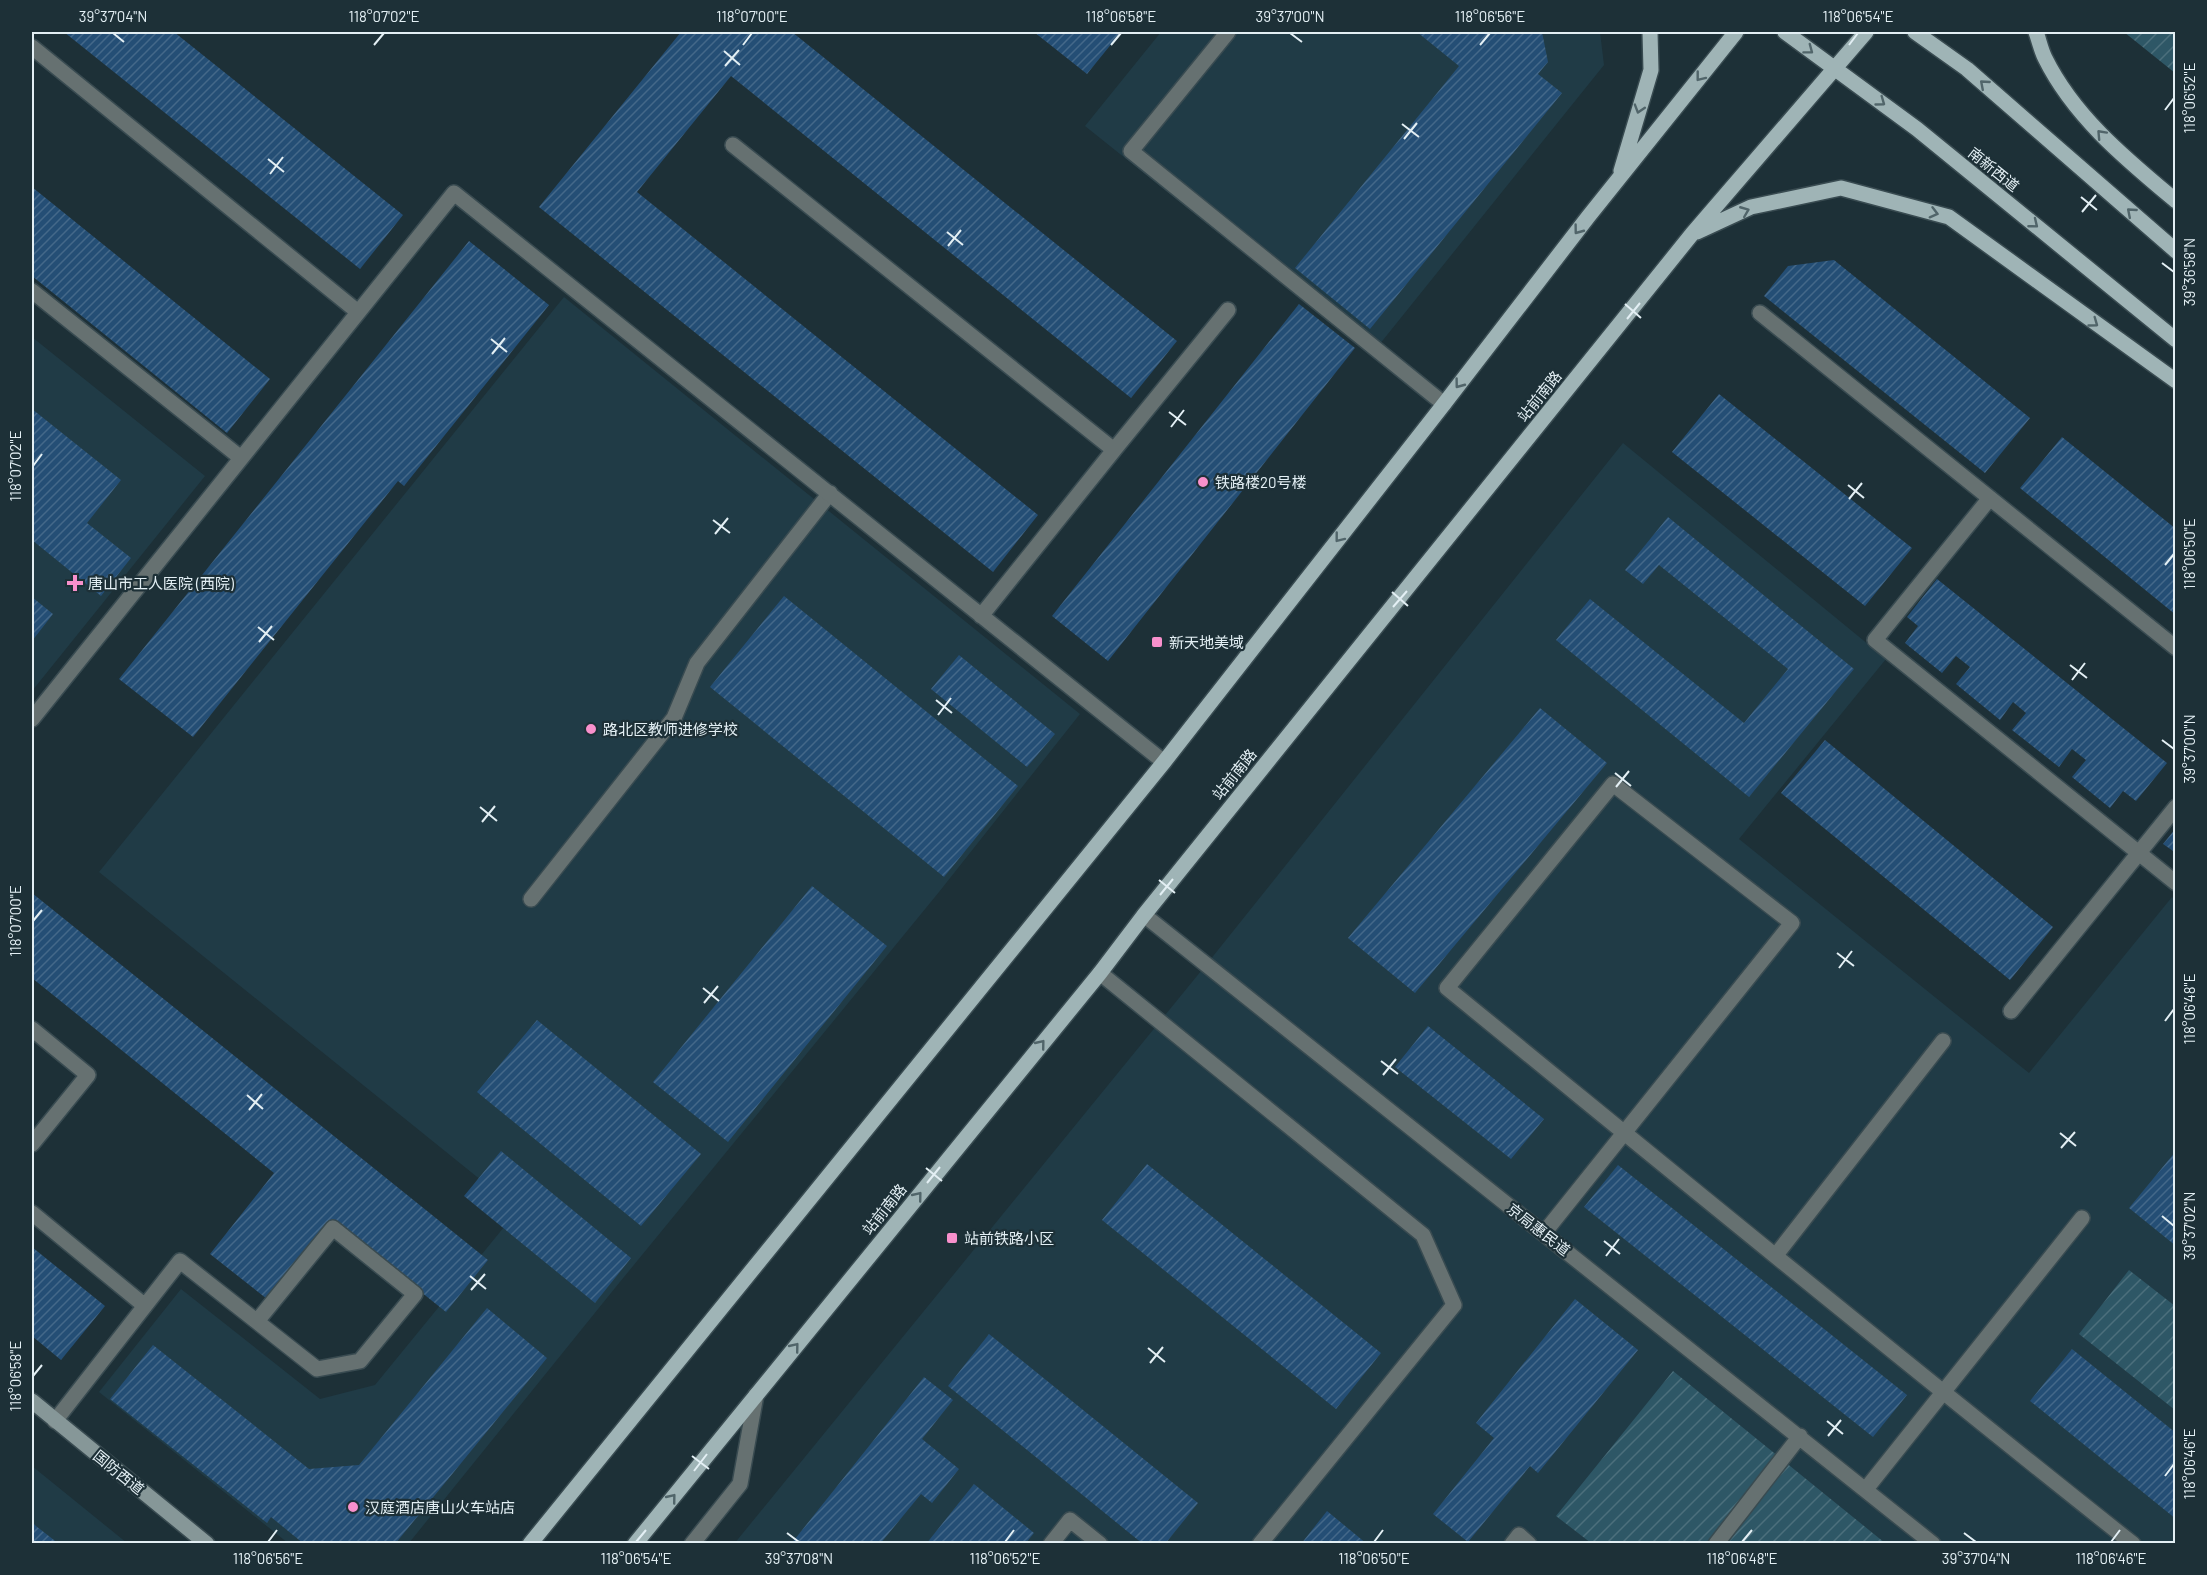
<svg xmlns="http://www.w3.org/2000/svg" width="2207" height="1575" font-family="Barlow,'Noto Sans SC',sans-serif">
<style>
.built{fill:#203b46}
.garden{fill:url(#garden-furrows)}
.building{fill:url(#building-hatch)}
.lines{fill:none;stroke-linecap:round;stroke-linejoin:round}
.lane-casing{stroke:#394b51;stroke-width:18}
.street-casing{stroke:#394b51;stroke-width:18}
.secondary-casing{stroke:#394b51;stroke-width:18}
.primary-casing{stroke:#394b51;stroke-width:18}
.lane{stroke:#667171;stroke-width:15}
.street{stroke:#667171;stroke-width:15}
.secondary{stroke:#869798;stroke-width:15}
.primary{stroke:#9fb4b6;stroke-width:15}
.oneway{stroke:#51656a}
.ticks{fill:none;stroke:#e3eff4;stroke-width:2}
.poi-dot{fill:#f890cc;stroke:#1d3037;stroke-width:2}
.labels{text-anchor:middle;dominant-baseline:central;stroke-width:4.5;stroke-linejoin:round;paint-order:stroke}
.street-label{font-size:15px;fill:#e3eff4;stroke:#1d3037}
.poi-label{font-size:15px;fill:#e3eff4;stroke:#1d3037;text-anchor:start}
.neatline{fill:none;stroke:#e3eff4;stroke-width:2}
.ticks-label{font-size:15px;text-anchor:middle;fill:#e3eff4}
</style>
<defs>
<pattern id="garden-furrows" width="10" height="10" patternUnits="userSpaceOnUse" patternTransform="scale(1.5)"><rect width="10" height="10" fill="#2e5766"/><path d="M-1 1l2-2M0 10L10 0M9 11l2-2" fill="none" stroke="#4c6f7c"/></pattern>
<pattern id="building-hatch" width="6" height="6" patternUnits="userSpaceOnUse" patternTransform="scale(1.5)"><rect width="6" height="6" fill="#244e75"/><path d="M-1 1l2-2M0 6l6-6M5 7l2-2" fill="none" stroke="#446889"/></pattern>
</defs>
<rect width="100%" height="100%" fill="#1d3037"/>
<path class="built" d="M 1161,32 L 1600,32 L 1604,65 L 1371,355 L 1085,126 Z
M 564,297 L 1080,714 L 939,892 L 615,1288 L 409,1543 L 288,1543 L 99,1392 L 181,1289 L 320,1399 L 375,1385 L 518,1210 L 99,872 Z
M 32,337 L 205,476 L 32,691 Z
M 1623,443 L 1886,659 L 1739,839 L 2029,1073 L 2172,897 L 2175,901 L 2175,1543 L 734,1544 L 1210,960 Z
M 32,1466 L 127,1543 L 32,1543 Z"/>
<path class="garden" d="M 2124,32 L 2175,32 L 2175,73 Z
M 2129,1270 L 2175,1306 L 2175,1410 L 2079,1334 Z
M 1673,1371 L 1885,1543 L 1591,1543 L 1556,1516 Z"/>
<path class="building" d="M 64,32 L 174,32 L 403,215 L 360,269 Z
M 681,32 L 792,32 L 1177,341 L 1131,398 L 731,76 L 637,192 L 1038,515 L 993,572 L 539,207 Z
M 1034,32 L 1121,32 L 1087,74 Z
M 1417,32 L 1542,32 L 1548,62 L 1538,74 L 1562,93 L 1370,329 L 1295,268 L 1459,66 Z
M 32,187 L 270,379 L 227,433 L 32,276 Z
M 469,241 L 549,305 L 404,486 L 398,481 L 193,737 L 119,679 Z
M 1834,260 L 2030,418 L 1985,473 L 1764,296 L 1788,266 Z
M 1299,304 L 1355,348 L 1108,661 L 1052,616 Z
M 1719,394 L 1912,548 L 1865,606 L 1672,452 Z
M 32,409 L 121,480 L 87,523 L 131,558 L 101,596 L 32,540 Z
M 2062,437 L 2176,529 L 2176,615 L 2020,488 Z
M 1668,517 L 1854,669 L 1749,797 L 1556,640 L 1590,599 L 1744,723 L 1788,669 L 1659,565 L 1643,584 L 1625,570 Z
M 1937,579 L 2167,763 L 2136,801 L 2123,791 L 2110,808 L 2072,777 L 2086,760 L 2072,749 L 2059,767 L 2012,730 L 2026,713 L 2013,702 L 2000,720 L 1956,684 L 1970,667 L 1956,656 L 1942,673 L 1905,643 L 1918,626 L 1907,617 Z
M 784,596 L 1018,786 L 944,877 L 710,687 Z
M 32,597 L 53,614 L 32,641 Z
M 959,655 L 1055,734 L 1027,767 L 931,689 Z
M 1540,708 L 1607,763 L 1415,993 L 1348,938 Z
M 1825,740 L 2053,927 L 2010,980 L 1781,793 Z
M 2176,828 L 2176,853 L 2163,844 Z
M 812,886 L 887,946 L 728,1142 L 653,1082 Z
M 32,893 L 488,1260 L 446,1312 L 331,1220 L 267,1299 L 210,1254 L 274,1173 L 32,978 Z
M 537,1020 L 701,1154 L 641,1226 L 477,1092 Z
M 1428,1026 L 1544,1119 L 1511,1159 L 1395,1067 Z
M 501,1151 L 631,1258 L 595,1303 L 464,1196 Z
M 2176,1151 L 2176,1246 L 2129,1208 Z
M 1147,1164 L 1381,1353 L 1336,1409 L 1102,1220 Z
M 1618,1165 L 1907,1395 L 1873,1437 L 1584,1207 Z
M 32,1247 L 105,1306 L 61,1360 L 32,1336 Z
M 1575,1299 L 1638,1350 L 1538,1473 L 1530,1466 L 1468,1542 L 1433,1514 L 1494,1438 L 1476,1423 Z
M 487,1308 L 547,1358 L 395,1544 L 304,1544 L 271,1517 L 267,1523 L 110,1399 L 153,1345 L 309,1469 L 359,1465 Z
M 989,1334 L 1198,1503 L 1165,1544 L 1143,1544 L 948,1386 Z
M 2072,1349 L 2176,1433 L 2176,1519 L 2030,1401 Z
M 924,1377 L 953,1400 L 922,1439 L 959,1469 L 932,1503 L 921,1494 L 880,1544 L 791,1544 Z
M 974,1484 L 1034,1533 L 1025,1544 L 926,1544 Z
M 1327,1511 L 1367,1544 L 1301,1544 Z
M 32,1522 L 36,1526 L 59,1544 L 32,1544 Z"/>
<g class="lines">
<g class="lane-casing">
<path id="lane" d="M 1228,32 L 1131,151 L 1444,404
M 531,899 L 674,718 L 697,663 L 830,493
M 1144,915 L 1933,1544
M 1100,973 L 1423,1235 L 1454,1305 L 1260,1544
M 32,1029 L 88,1075 L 32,1144
M 32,1213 L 145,1306
M 1544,1233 L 1792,923 L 1613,784 L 1447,988 C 1675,1174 1902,1361 2133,1544
M 1776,1255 L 1943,1041
M 55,1421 L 180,1261 L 317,1369 L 360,1361 L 415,1294 L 333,1228 L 258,1320
M 1866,1489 L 2082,1218
M 1051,1544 L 1070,1520 L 1100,1544
M 1512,1544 L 1519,1535 L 1529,1544
M 1716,1544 L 1800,1436"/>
</g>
<g class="street-casing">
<path id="street" d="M 32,47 L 358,312
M 733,145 L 1114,450 L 981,616
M 32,291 L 241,458
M 1760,313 L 2176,648
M 1114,450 L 1228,310
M 1990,498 L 1875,640 L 2176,883
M 32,719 L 454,193 L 1164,762
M 2011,1011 L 2176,807
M 692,1544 L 740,1484 L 756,1395"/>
</g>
<g class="secondary-casing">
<path id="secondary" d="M 32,1401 L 207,1544"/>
</g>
<g class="primary-casing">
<path id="primary" d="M 1785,32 L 1917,129 L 2176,340
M 1915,32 L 1967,69 L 2176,251
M 2036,32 C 2039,40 2041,50 2045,58 C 2074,117 2127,160 2176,201
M 1621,171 L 1651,70 L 1650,32
M 1697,232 L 1751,207 L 1841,188 L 1949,217 L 2176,381
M 530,1544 L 1164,762 L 1444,404 L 1588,217 L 1736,32
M 635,1544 L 1100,973 L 1144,915 L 1692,234 L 1866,32"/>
</g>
<use href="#lane" class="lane"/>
<use href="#street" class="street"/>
<use href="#secondary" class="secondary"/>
<use href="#primary" class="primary"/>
</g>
<defs><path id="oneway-chevron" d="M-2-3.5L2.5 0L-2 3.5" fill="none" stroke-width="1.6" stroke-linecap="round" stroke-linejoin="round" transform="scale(1.5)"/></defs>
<g class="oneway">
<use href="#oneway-chevron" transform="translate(1809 50) rotate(37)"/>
<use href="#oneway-chevron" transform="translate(1700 77) rotate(128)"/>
<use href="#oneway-chevron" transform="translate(1984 84) rotate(-139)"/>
<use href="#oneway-chevron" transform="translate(1881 102) rotate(36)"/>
<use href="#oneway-chevron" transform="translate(1639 109) rotate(107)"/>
<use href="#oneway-chevron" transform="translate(2101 134) rotate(-133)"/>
<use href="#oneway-chevron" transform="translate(1745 211) rotate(-22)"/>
<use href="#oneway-chevron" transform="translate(2131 212) rotate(-139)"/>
<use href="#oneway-chevron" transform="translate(1934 213) rotate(15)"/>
<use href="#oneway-chevron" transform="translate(2034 224) rotate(39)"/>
<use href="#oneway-chevron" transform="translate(1578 230) rotate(127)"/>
<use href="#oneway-chevron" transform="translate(2094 323) rotate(36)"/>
<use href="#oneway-chevron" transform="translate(1459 384) rotate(127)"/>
<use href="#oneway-chevron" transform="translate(1339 538) rotate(128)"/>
<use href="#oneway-chevron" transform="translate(1041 1044) rotate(-51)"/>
<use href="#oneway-chevron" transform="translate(918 1196) rotate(-51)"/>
<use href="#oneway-chevron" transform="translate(795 1347) rotate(-51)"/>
<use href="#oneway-chevron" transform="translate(672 1498) rotate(-51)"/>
</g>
<path class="ticks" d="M 113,33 L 124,42M 1290,33 L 1302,42M 374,45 L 384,33M 743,45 L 752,33M 1111,45 L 1121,33M 1480,45 L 1490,33M 1849,45 L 1858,33M 724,51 L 740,65M 725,66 L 739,50M 2165,110 L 2174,98M 1402,124 L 1419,137M 1404,139 L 1417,123M 268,159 L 284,172M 270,174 L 283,157M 2081,197 L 2097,210M 2082,212 L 2096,195M 947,232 L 963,245M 948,246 L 961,230M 2162,263 L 2174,272M 1625,304 L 1641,318M 1627,319 L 1640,303M 491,339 L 507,352M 492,354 L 505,338M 1169,412 L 1186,425M 1171,427 L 1184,410M 33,466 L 42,454M 1848,485 L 1864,498M 1849,499 L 1862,483M 713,520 L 730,533M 715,534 L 728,518M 2165,565 L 2174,554M 1392,592 L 1408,606M 1393,607 L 1407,591M 258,627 L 274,640M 259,642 L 272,626M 2070,665 L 2087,678M 2072,680 L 2085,663M 936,700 L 952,713M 938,715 L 951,698M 2162,740 L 2174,749M 1615,773 L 1631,786M 1616,787 L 1629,771M 480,807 L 497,821M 482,822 L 495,806M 1159,880 L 1175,893M 1160,895 L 1173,879M 33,921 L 42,910M 1837,953 L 1854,966M 1839,968 L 1852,951M 703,988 L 719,1001M 704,1003 L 718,986M 2165,1021 L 2174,1009M 1381,1061 L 1398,1074M 1383,1075 L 1396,1059M 247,1095 L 263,1109M 249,1110 L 262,1094M 2060,1133 L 2076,1146M 2061,1148 L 2075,1132M 926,1168 L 942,1181M 927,1183 L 940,1167M 2162,1216 L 2174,1226M 1604,1241 L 1620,1254M 1606,1256 L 1619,1239M 470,1276 L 486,1289M 471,1290 L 485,1274M 1148,1348 L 1165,1362M 1150,1363 L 1163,1347M 33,1376 L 42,1365M 1827,1421 L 1843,1434M 1828,1436 L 1841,1420M 692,1456 L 709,1469M 694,1471 L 707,1454M 2165,1476 L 2174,1464M 787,1533 L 799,1542M 1964,1533 L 1976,1542M 268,1542 L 277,1530M 636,1542 L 646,1530M 1005,1542 L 1014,1530M 1374,1542 L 1383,1530M 1742,1542 L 1752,1530M 2111,1542 L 2120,1530"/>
<g class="poi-dot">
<circle cx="1203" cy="482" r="6"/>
<path d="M72 574h6v6h6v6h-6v6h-6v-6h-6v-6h6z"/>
<rect x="1151" y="636" width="12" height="12" rx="3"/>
<circle cx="591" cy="729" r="6"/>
<rect x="946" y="1232" width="12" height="12" rx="3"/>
<circle cx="353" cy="1507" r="6"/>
</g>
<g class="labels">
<g class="street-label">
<text transform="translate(1994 169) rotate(39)">南新西道</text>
<text transform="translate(1539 396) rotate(-51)">站前南路</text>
<text transform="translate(1234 774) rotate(-51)">站前南路</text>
<text transform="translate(884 1209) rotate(-51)">站前南路</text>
<text transform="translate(1539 1229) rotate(38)">京局惠民道</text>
<text transform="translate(119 1472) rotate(39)">国防西道</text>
</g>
<g class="poi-label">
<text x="1215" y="482">铁路楼20号楼</text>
<text x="88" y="583">唐山市工人医院 (西院)</text>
<text x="1169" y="642">新天地美域</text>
<text x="603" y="729">路北区教师进修学校</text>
<text x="964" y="1238">站前铁路小区</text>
<text x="365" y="1507">汉庭酒店唐山火车站店</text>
</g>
</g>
<rect width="2207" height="1575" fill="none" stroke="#1d3037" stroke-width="66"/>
<rect x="33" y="33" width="2141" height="1509" class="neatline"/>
<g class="ticks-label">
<text x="113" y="22">39°37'04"N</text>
<text x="384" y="22">118°07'02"E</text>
<text x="752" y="22">118°07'00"E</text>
<text x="1121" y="22">118°06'58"E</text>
<text x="1290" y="22">39°37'00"N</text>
<text x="1490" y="22">118°06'56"E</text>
<text x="1858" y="22">118°06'54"E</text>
<text transform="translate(2190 98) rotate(-90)" y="5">118°06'52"E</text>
<text transform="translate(2190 272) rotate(-90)" y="5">39°36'58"N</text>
<text transform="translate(16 466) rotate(-90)" y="5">118°07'02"E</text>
<text transform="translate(2190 554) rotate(-90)" y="5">118°06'50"E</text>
<text transform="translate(2190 749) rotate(-90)" y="5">39°37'00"N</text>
<text transform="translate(16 921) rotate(-90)" y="5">118°07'00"E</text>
<text transform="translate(2190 1009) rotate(-90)" y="5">118°06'48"E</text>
<text transform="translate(2190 1226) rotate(-90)" y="5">39°37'02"N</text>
<text transform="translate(16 1376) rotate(-90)" y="5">118°06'58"E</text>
<text transform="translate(2190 1464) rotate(-90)" y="5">118°06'46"E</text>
<text x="268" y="1564">118°06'56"E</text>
<text x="636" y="1564">118°06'54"E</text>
<text x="799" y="1564">39°37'08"N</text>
<text x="1005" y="1564">118°06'52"E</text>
<text x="1374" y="1564">118°06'50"E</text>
<text x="1742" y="1564">118°06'48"E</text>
<text x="1976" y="1564">39°37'04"N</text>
<text x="2111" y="1564">118°06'46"E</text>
</g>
</svg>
